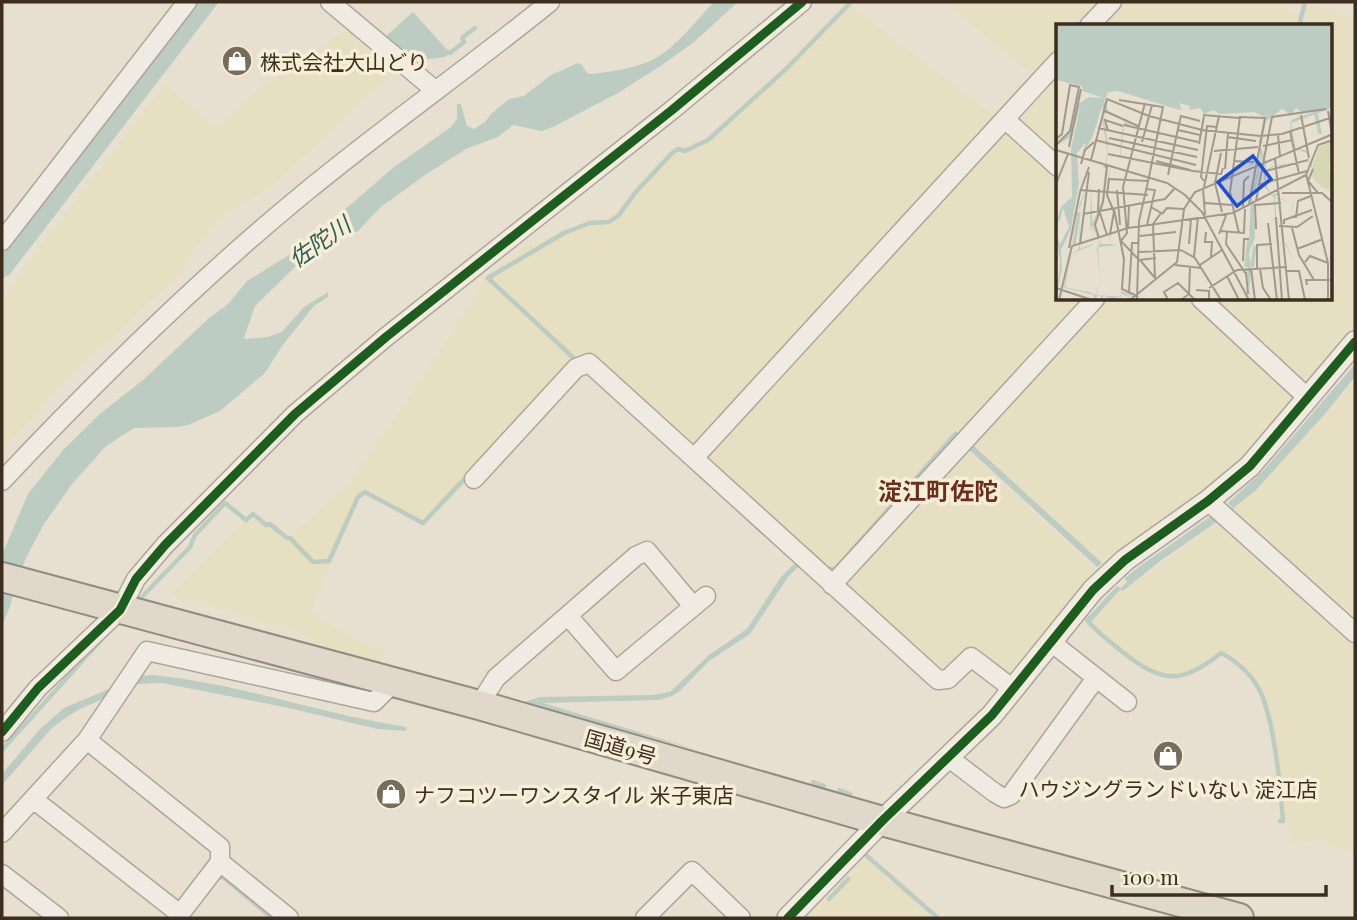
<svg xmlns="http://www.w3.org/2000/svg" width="1357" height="920" font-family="'Playfair Display','Noto Sans JP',serif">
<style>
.farmland{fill:#e6dfc2}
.water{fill:#bcccc2}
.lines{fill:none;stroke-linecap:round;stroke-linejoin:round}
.stream{stroke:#bcccc2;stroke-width:4.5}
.minor-casing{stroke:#ada599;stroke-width:21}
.tertiary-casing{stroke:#ada599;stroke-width:24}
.trunk-casing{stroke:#928b80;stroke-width:32}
.minor{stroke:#efebe3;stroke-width:18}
.tertiary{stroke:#efebe3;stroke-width:21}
.trunk{stroke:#e0d9cb;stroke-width:28}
.cycleway-casing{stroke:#f7eed8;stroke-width:13}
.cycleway{stroke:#1b5e20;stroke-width:9}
.labels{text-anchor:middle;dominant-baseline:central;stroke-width:7;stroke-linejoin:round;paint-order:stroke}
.poi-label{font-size:21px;fill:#3d2e20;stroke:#f7eed8;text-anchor:start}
.street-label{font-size:21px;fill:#3d2e20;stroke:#f7eed8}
.water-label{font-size:23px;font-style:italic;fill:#2f5d5a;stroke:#f7eed8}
.quarter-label{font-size:24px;font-weight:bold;fill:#6b2e1e;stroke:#f7eed8}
.inset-river{fill:none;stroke:#bcccc2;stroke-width:3.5}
.inset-road{fill:none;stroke:#a3998a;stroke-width:2}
.view{fill:#1d4ed8;fill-opacity:0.15;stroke:#1d4ed8;stroke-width:3.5}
.inset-edge{fill:none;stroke:#3d2e20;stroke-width:3.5}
</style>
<rect width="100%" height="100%" fill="#e7e0d1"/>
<path class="farmland" d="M 945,2 L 1108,2 L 1086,26 L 1058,26 L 1058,56 L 1037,79 Z
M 1117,2 L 1282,2 L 1298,17 L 1301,3 L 1355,17 L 1355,327 L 1312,381 L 1303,385 L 1208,299 L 1331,299 L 1331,26 L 1094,26 Z
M 847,3 L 1000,120 L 696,451 L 587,358 L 540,402 L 425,526 L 365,494 L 359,499 L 311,611 L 346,634 L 384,651 L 381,664 L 324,649 L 321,645 L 282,624 L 280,628 L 171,594 L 253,513 L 287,537 L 292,535 L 350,482 L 436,358 L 486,276 L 527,246 L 588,221 L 604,218 L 618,211 L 631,192 L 674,147 L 690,146 L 695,150 L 703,144 L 786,67 Z
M 348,28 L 395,71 L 273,185 L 220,217 L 190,255 L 181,273 L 65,381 L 2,451 L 2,301 L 25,266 L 165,84 L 216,128 L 261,87 Z
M 1058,66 L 1058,162 L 1020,127 L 1016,116 Z
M 1007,128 L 1058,171 L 1058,299 L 1088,299 L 836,577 L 704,456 Z
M 1098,299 L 1196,299 L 1298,398 L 1241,463 L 1194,502 L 1112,560 L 1107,555 L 1100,561 L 969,440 Z
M 1355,379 L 1355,616 L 1349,622 L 1230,513 L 1260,487 Z
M 964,447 L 1098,572 L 1093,575 L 1018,669 L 999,674 L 971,651 L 942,675 L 841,581 Z
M 1223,518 L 1355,639 L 1355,854 L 1317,839 L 1294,845 L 1290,832 L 1293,830 L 1286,821 L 1282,819 L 1279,783 L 1267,720 L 1259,692 L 1242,668 L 1222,655 L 1193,674 L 1175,679 L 1156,676 L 1140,668 L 1089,624 L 1121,590 L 1124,592 Z
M 865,855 L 933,918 L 807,918 L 847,876 L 851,878 Z"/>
<path class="water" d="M 196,2 L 219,2 L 10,274 L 2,279 L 2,253 Z
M 714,2 L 738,2 L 694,42 L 662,65 L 618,93 L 553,127 L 542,131 L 513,125 L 498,137 L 466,149 L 425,175 L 382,206 L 358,231 L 334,240 L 299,263 L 255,306 L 244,338 L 246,339 L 268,337 L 282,332 L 304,307 L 328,292 L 328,297 L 314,306 L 282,346 L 265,373 L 220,411 L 188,425 L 178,427 L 134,428 L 106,446 L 72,484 L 44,524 L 27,556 L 14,588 L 10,607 L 2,625 L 2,557 L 4,550 L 28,494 L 63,450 L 101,413 L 143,380 L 208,319 L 228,304 L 247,281 L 299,249 L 394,167 L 451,127 L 457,119 L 457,104 L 461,104 L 467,126 L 474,129 L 485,122 L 491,114 L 509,99 L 524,96 L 551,75 L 578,63 L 582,65 L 587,73 L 591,74 C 610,72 632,69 650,61 C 675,50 695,21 714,2 Z
M 413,12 L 450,53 L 445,57 L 416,61 L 384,38 Z
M 1355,364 L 1355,377 L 1324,415 L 1256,490 L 1231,510 L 1232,507 L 1228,503 L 1262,472 Z
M 955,431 L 975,447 L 1102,563 L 1097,567 L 965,446 L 837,573 L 825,571 L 807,552 L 810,549 L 828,566 L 834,567 Z
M 1215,513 L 1221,519 L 1163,559 L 1123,591 L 1121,589 L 1089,624 L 1085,620 L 1117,586 L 1121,588 L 1127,582 L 1125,578 L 1136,569 Z
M 796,562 L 800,565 L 788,577 L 750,634 L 709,661 L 680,691 L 672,696 L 659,700 L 543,703 L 695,749 L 522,703 L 539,697 L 653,695 L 670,692 L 709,655 L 747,629 L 781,577 Z
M 152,675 C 238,683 321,714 406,727 L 406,731 L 378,729 L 284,707 L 162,683 L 136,684 L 78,710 L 64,719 L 52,728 L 2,785 L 2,774 L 40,729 L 64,708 L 140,676 Z"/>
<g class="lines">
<path class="stream" d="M 1299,26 L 1305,2
M 444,51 L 450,53 L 464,42 L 462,38 L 475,28
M 578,362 L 488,278 L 564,233 L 590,223 L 609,222 L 619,215 L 635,193 L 672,153 L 678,149 L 685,151 L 708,140 L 786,69 L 850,3
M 136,603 L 190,547 L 195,535 L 225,503 L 246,520 L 253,514 L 266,525 L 270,524 L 287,538 L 290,538 L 313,562 L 329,561 L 358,497 L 365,492 L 423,523 L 468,475
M 1087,620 C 1097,632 1111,643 1124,653 C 1162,684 1183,684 1221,653 C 1237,661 1252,675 1260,691 C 1275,723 1280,786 1283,821 L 1280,821
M 2,750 L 101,640
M 813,782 L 824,786
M 839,790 L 850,794
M 867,856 L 938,918
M 215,878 L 223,877 L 272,918
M 829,899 L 848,879"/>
<g class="minor-casing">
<path id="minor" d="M 330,2 L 436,91
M 1089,26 L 1112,2
M 1006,120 L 1058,167
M 2,241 L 187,2
M 1201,299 L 1309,399
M 694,458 L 1058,61
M 474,479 L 576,368 L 589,363 L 938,680 L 948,679 L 971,657 L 1013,689
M 2,481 C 97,380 195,283 302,195 C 383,128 469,68 550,2
M 1208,501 L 1355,633
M 832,585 L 1095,299
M 568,616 L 616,671 L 706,596
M 1051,642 L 1127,702
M 479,705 L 496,678 L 636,556 L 647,551 L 693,606
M 2,732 L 38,688 L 120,610 L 136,579 L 165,545 L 295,414 L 386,337 L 672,110 L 802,2
M 87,740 L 220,847 L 220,862 L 177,918
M 949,758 L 995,793 L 1004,798 L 1011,795 L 1096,678
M 33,799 L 180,914
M 2,833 L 87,740 L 147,651 L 374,702 L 393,683
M 220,862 L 289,918
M 2,874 L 59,918
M 645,918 L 692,871 L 741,918"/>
</g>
<g class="tertiary-casing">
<path id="tertiary" d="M 788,918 L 882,821 L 992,715 L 1093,590 L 1125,560 L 1208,501 L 1250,466 L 1355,342"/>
</g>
<g class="trunk-casing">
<path id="trunk" d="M 2,577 L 479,705 L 882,821 L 1239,918"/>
</g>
<use href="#minor" class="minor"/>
<use href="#tertiary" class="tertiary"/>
<use href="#trunk" class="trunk"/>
<g class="cycleway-casing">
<path id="cycleway" d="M 2,732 L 38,688 L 120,610 L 136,579 L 165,545 L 295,414 L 386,337 L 672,110 L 802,2
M 788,918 L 882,821 L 992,715 L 1093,590 L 1125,560 L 1208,501 L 1250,466 L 1355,342"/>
</g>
<use href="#cycleway" class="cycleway"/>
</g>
<defs>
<g id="shop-disc" transform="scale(1.575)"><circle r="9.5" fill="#786c5e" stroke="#f7eed8"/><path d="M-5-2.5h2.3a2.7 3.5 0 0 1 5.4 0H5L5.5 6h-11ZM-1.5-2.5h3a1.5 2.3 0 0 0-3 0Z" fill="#fff"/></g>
</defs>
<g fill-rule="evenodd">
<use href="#shop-disc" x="237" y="61"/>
<use href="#shop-disc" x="1168" y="756"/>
<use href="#shop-disc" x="391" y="794"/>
</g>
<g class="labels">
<g class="poi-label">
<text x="260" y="61">株式会社大山どり</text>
<text x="1168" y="788" text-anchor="middle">ハウジングランドいない 淀江店</text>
<text x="414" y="794">ナフコツーワンスタイル 米子東店</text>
</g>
<g class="street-label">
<text transform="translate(621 746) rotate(16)">国道9号</text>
</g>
<g class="water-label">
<text transform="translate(319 241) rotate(-35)">佐陀川</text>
</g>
<g class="quarter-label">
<text x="938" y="490">淀江町佐陀</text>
</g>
</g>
<g transform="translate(1056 24)">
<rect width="276" height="276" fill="#e7e0d1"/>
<path d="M 274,118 L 276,120 L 273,142 L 276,165 L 267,164 L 258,154 L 257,140 L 263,123 Z" fill="#d6d7b3"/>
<path d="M 0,0 L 276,0 L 276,80 L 272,86 L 276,91 L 271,86 L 235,99 L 240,125 L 250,126 L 252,129 L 253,137 L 256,141 L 257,145 L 258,154 L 267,165 L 276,165 L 276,166 L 267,165 L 257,154 L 256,144 L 252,137 L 251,129 L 239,125 L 235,108 L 229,110 L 230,123 L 230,127 L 231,139 L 227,142 L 221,142 L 231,139 L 230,128 L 229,110 L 235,107 L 234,99 L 237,95 L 270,84 L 247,89 L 240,84 L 235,91 L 226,85 L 210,97 L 205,123 L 210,137 L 210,146 L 217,142 L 219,142 L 210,147 L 210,161 L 216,171 L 222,169 L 225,169 L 218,173 L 238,179 L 234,192 L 241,193 L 242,194 L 249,221 L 242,194 L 234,192 L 237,179 L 219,174 L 222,219 L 230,219 L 239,240 L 241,276 L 239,240 L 229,219 L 221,220 L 225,276 L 219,195 L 213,198 L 219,194 L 218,174 L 209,163 L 206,131 L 201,161 L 196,173 L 198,180 L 199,214 L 193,228 L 195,246 L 194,261 L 192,264 L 197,276 L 191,264 L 195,173 L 204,135 L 200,134 L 199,138 L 198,140 L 190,144 L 200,134 L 204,134 L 203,117 L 209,93 L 198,88 L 163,90 L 158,86 L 148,90 L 144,84 L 133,86 L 134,82 L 123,79 L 126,86 L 120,85 L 62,67 L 52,68 L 48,78 L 50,79 L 52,86 L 47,92 L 52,118 L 48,173 L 38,203 L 45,220 L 53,220 L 54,205 L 58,188 L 51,171 L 51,160 L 53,148 L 55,144 L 61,137 L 64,130 L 66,107 L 67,102 L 74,82 L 69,98 L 75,101 L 68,102 L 65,127 L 65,130 L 61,137 L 54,145 L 51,171 L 57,182 L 61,207 L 58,190 L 53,220 L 63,221 L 68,236 L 66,268 L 74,269 L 75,270 L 77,273 L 68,269 L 75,274 L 66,270 L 58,276 L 47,271 L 47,276 L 43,270 L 39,276 L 37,269 L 8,263 L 15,230 L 23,225 L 23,182 L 27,172 L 29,164 L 28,172 L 23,186 L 24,225 L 37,220 L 35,158 L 44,137 L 47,80 L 36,114 L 26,131 L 30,118 L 21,129 L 23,159 L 15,205 L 5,226 L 6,244 L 0,276 L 4,238 L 0,211 L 4,220 L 13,203 L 7,184 L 4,196 L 0,201 L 0,198 L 5,183 L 16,173 L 15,124 L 25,81 L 16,112 L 0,122 L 14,108 L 22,80 L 33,73 L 47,74 L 27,67 L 26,62 L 0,56 ZM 46,93 L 51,125 L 46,177 L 34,206 L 35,158 L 44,137 ZM 37,204 L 44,219 L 41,224 L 44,257 L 42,223 L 63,221 L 67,236 L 65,273 L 40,271 L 44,259 L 39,271 L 9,264 L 15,230 L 37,221 Z" fill="#bcccc2" fill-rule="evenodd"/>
<path class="inset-river" d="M 260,89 L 264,110M 18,220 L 23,188M 190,243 L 193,216M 196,243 L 199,222"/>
<path class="inset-road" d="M 63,76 L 107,83 L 93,153M 89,79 L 67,163 L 71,209 L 65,217 L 83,236 L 100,234M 49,87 L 82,102M 272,87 L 276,110M 147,91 L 183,94M 245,91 L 253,134M 183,93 L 209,94 L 193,180M 123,100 L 125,92 L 144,97M 68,101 L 142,118M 42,104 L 142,126M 122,106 L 144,111M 52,107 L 49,96 L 67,102M 234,107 L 243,150M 222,111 L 224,132M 171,113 L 200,117M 53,114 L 141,133M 0,115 L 6,110 L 14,61 L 23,63 L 14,107 L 0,121M 39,116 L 140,141M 86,118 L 96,81M 143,120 L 148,92M 207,122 L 237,116M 13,123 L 25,65M 0,126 L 111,159 L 129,171 L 146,188 L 193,276M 158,127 L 202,123M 165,129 L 159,159 L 166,188M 52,130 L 137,147 L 165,150 L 167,144M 219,134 L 233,276M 35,136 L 51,75 L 93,92 L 146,106 L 204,112 L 226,110 L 277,93M 100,137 L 134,146M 177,137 L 198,138M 25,140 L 29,126 L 38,118M 169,145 L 172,109M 257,145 L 252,157 L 262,169M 210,147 L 252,136M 250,150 L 272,239 L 272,276M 112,151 L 123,100M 148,157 L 145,153 L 151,102 L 161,103M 0,160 L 12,130M 202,161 L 251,147M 148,163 L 163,92M 147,164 L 149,191M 90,165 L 99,166 L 91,201M 24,166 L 92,171M 61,166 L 64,201M 226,169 L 266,169 L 277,179M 200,177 L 216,93 L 270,85M 149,179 L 176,181M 95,183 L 105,189 L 97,200 L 99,254M 187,183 L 188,157 L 193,152M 58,185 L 68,235 L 66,265 L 81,272M 42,187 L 43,165M 178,188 L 174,168 L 184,93M 178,188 L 183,209M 44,189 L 51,211M 27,190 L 109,175 L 119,164M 106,190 L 111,184 L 128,185M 220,193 L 226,276M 240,194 L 242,177 L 255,172M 212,199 L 221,276M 228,200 L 228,196 L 256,186M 223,202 L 241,203 L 257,192M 72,204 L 73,182M 236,204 L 243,231 L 258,256M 200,205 L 199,181 L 225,179M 164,207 L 188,209 L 189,185M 150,208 L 149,218 L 156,218 L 155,233M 171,208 L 170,220 L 190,250M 54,210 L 58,188 L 51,171 L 53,155 L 92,157M 163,210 L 171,189M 84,212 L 120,208M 43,214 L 39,201 L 47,178 L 51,143 L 47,141M 24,220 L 33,148M 133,220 L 135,195M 13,224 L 24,168 L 33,143M 241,225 L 267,215M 125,226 L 139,234 L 165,276M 83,228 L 125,226M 138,233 L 142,193M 84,236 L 99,254M 187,237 L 188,215 L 193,215M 249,238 L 254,232 L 272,239M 119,241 L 145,244M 144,241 L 166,226M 195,245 L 199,276M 201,245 L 201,221 L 216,220M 204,245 L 207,264 L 215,276M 231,247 L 243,247 L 249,276M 190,248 L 192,270M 171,252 L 183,276M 251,261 L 250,256 L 274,256M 0,264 L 36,276M 153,264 L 181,246 L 231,243M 140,266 L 153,267 L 153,276M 73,268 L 76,219 L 83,219M 3,276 L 16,222 L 72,204 L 177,189 L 250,151 L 262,121 L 277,116M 74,276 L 121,238 L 128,185 L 139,168 L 277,110M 81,276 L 83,197 L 93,153M 112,276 L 108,268 L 122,259 L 139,276M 125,276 L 133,270 L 134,243"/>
<path class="view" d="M 197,132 L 215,155 L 181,182 L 162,158 Z"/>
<rect width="276" height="276" class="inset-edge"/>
</g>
<rect width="1357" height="920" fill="none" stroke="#3d2e20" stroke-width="7"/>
<path d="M1112 885v10h214v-10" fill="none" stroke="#3d2e20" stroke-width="3.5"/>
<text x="1122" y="885" font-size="21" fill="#3d2e20" stroke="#f7eed8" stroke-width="5" paint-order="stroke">100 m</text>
</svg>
